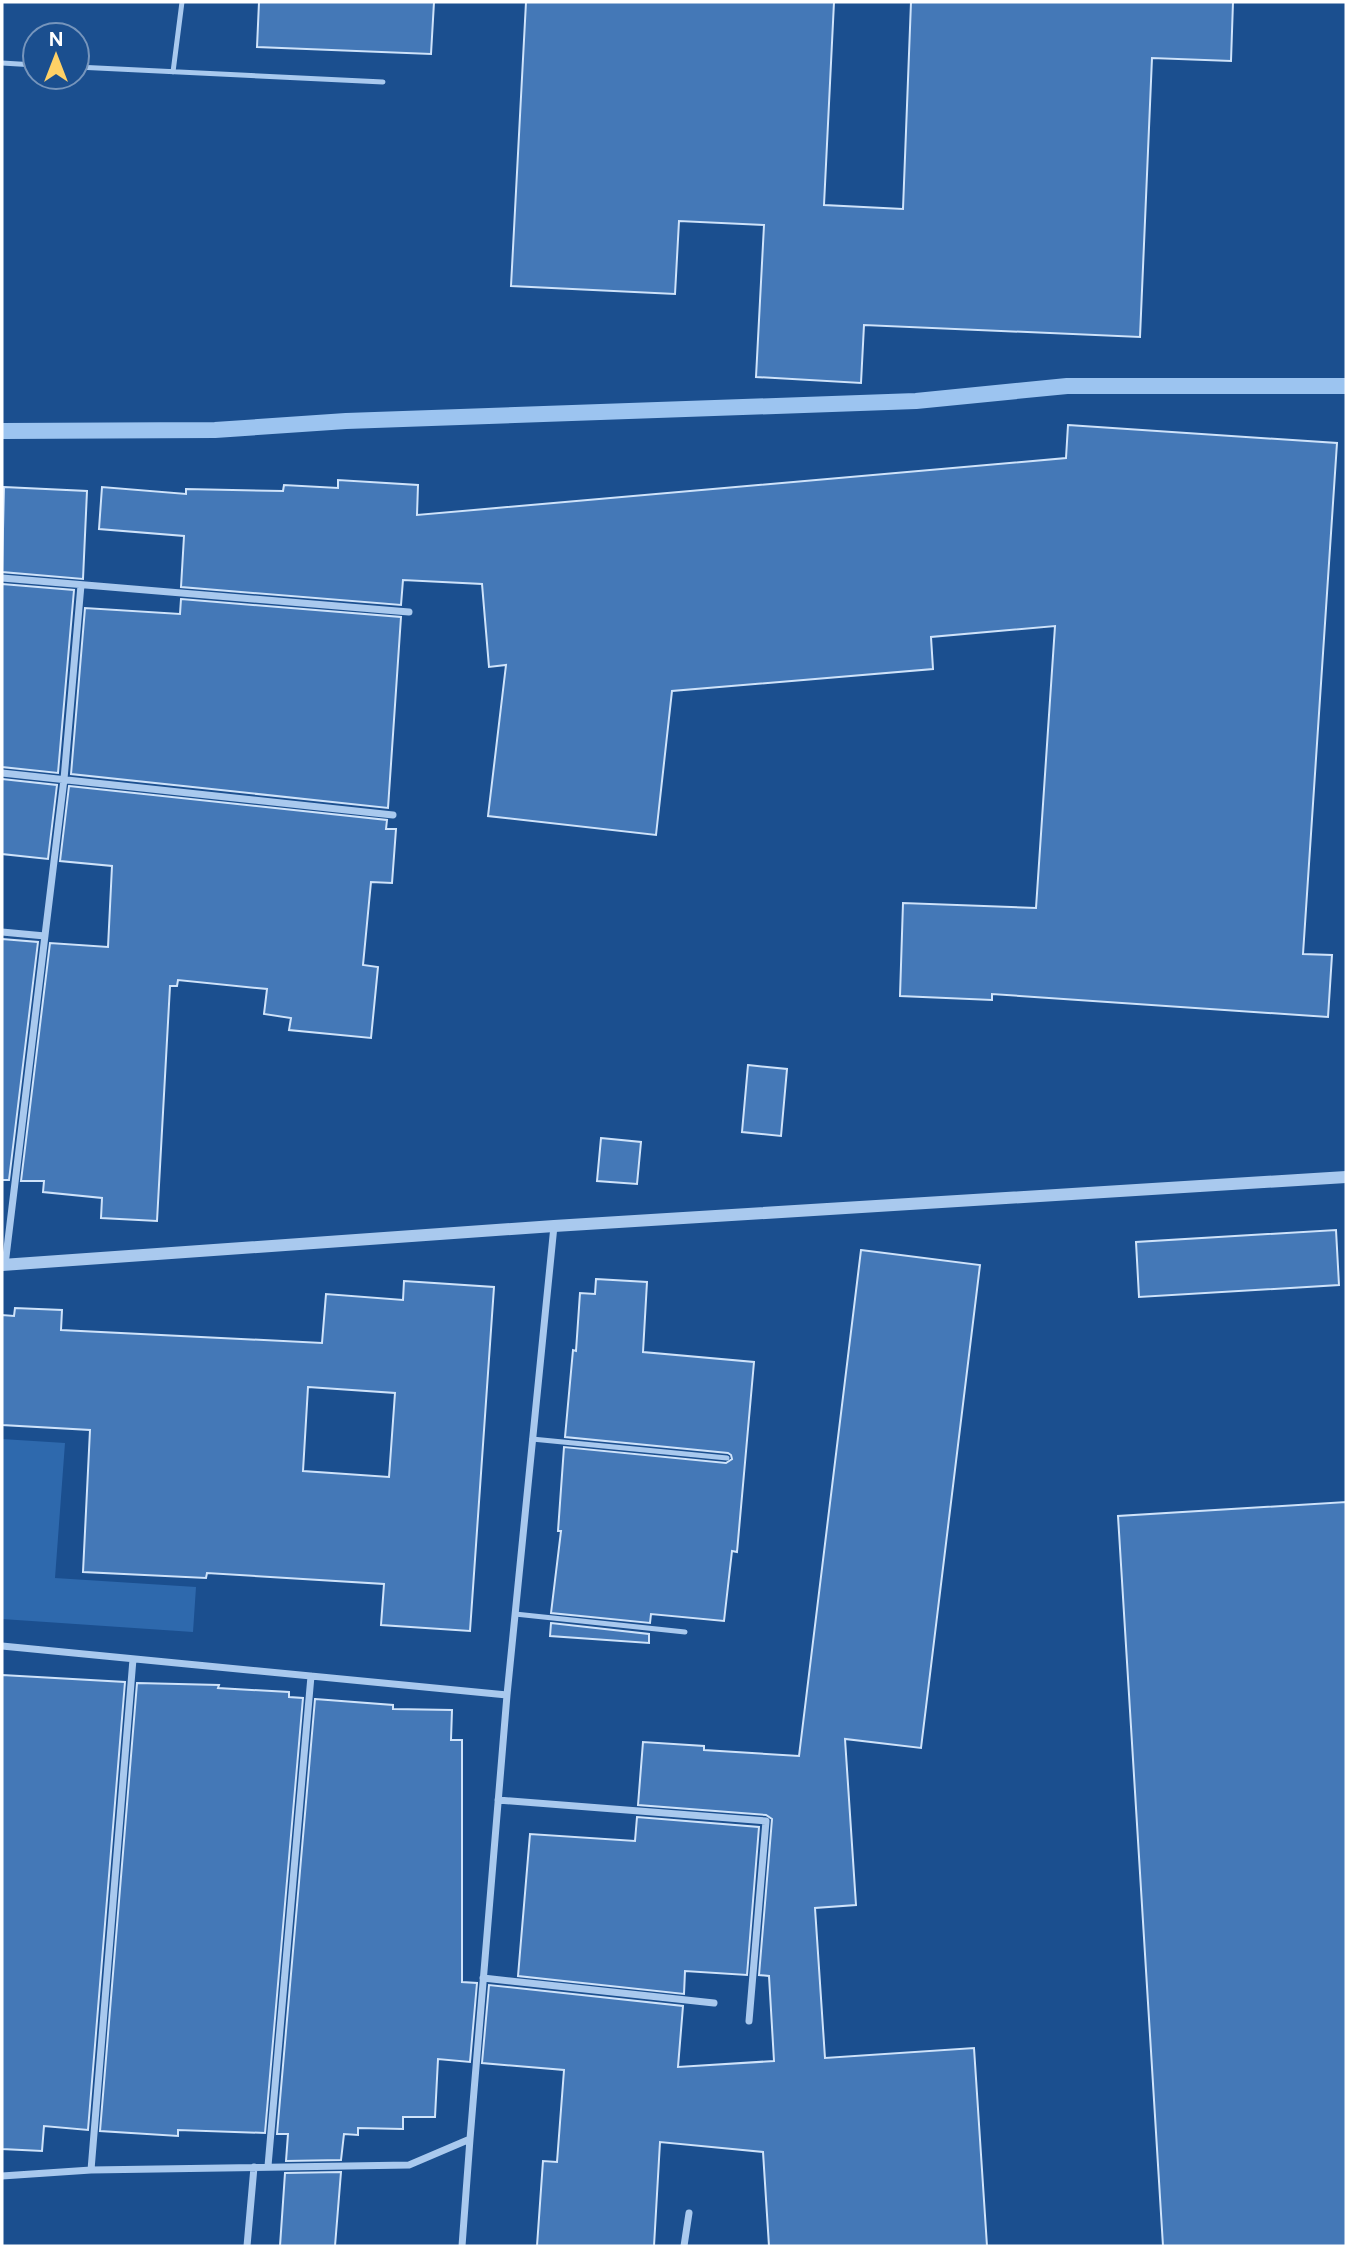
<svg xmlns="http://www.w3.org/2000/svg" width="1348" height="2248" font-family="Figtree,sans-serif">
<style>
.green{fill:#2e69ad}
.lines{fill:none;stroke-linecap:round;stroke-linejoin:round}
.stream{stroke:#9cc4f0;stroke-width:16}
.building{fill:#4478b7;stroke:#cfe3fa;stroke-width:2;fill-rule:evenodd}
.service{stroke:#a9c9ee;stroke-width:5}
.minor{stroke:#a9c9ee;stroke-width:7}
.tertiary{stroke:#a9c9ee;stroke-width:12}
</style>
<rect width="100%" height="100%" fill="#1b4f8f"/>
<path class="green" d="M 2,1439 L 65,1443 L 55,1578 L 196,1587 L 193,1632 L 2,1619 Z"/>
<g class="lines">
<path class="stream" d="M 2,431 L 215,430 L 346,421 L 916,401 L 1067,386 L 1346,386"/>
</g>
<path class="building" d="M 259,2 L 434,2 L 431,54 L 257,47 Z
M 526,2 L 834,2 L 824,205 L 903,209 L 911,2 L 1233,2 L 1231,61 L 1152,58 L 1140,337 L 864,325 L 861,383 L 756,377 L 764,225 L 679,221 L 675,294 L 511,286 Z
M 1068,425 L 1337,443 L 1303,954 L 1332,955 L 1328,1017 L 992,994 L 992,1000 L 900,996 L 903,903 L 1036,908 L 1055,626 L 931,637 L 933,669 L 672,691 L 656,835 L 488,816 L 506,665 L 489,667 L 482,584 L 403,580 L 401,605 L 181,587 L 184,536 L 99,529 L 102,487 L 186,494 L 186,489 L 283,491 L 284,485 L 338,488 L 338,480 L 418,485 L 417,515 L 1066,458 Z
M 4,487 L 87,491 L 83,579 L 2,572 Z
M 2,584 L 74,590 L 58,773 L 2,767 Z
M 181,599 L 401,617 L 388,808 L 71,774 L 85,608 L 180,614 Z
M 2,779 L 57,785 L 48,859 L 2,854 Z
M 69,786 L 387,820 L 386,829 L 396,829 L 392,883 L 371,882 L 363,965 L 378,967 L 371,1038 L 289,1030 L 291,1018 L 264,1014 L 267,989 L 178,980 L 177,986 L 170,986 L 157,1221 L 101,1218 L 102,1198 L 43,1192 L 44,1181 L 21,1181 L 50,943 L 108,947 L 112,866 L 60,861 Z
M 2,939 L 38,942 L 9,1180 L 2,1180 Z
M 748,1065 L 787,1069 L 781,1136 L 742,1132 Z
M 601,1138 L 641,1142 L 637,1184 L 597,1181 Z
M 1336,1230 L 1339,1285 L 1139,1297 L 1136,1242 Z
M 861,1250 L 980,1265 L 921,1748 L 845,1739 L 856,1905 L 815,1908 L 825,2058 L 974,2048 L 987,2246 L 769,2246 L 763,2152 L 660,2142 L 654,2246 L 537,2246 L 543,2161 L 557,2162 L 564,2070 L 482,2063 L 489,1985 L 683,2006 L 678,2067 L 774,2061 L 769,1976 L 759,1975 L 772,1819 L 766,1815 L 638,1805 L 643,1742 L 704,1746 L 704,1750 L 799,1756 Z
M 596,1279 L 647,1282 L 643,1352 L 754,1362 L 737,1552 L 732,1551 L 724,1621 L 651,1614 L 650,1623 L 551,1613 L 561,1531 L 558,1531 L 564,1447 L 726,1463 L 732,1459 L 731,1455 L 728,1453 L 565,1437 L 573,1350 L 576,1351 L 580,1293 L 595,1294 Z
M 404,1281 L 494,1287 L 470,1631 L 381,1625 L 384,1584 L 207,1573 L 206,1578 L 83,1572 L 90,1430 L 2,1425 L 2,1315 L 14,1316 L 15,1308 L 62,1310 L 61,1330 L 322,1343 L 326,1294 L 403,1300 ZM 308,1387 L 395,1393 L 389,1477 L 303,1471 Z
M 1346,1502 L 1346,2246 L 1163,2246 L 1118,1516 Z
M 551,1623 L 649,1634 L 649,1643 L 550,1636 Z
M 2,1675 L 125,1682 L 88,2130 L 44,2126 L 42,2151 L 2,2149 Z
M 137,1683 L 219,1685 L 218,1688 L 289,1692 L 289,1697 L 303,1698 L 265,2133 L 178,2130 L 178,2136 L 100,2131 Z
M 315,1699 L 393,1705 L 393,1709 L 452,1710 L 451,1740 L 462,1740 L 462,1982 L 477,1983 L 470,2062 L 438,2059 L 435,2117 L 403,2117 L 403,2129 L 358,2128 L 358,2135 L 344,2134 L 341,2160 L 286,2161 L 288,2134 L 277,2134 Z
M 637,1817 L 759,1827 L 747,1975 L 685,1971 L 684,1994 L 518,1976 L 530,1834 L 635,1841 Z
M 341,2172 L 335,2246 L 280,2246 L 285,2173 Z"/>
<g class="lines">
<path class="service" d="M 2,63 L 35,65
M 77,67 L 383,82
M 173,72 L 182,2
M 532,1439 L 727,1458
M 515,1614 L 685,1632"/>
<path class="minor" d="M 2,578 L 409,612
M 2,773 L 393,815
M 2,932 L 45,936
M 5,1265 L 64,779 L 81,585
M 2,1646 L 507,1695
M 498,1800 L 766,1821 L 749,2021
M 483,1978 L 714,2003
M 268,2166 L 311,1676
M 91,2170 L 133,1659
M 2,2176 L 91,2170 L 409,2165 L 470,2139 L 507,1695 L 554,1226
M 247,2246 L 254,2167
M 462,2246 L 470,2139
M 684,2246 L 689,2213"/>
<path class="tertiary" d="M 2,1265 L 554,1226 L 1346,1177"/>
</g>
<rect width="1348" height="2248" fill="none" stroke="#ffffff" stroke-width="7"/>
<g transform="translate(56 56)"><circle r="33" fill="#1b4f8f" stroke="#7695bc" stroke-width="2"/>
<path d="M0-5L12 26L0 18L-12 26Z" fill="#ffd166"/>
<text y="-10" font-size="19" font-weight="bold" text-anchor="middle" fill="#ffffff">N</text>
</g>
</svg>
